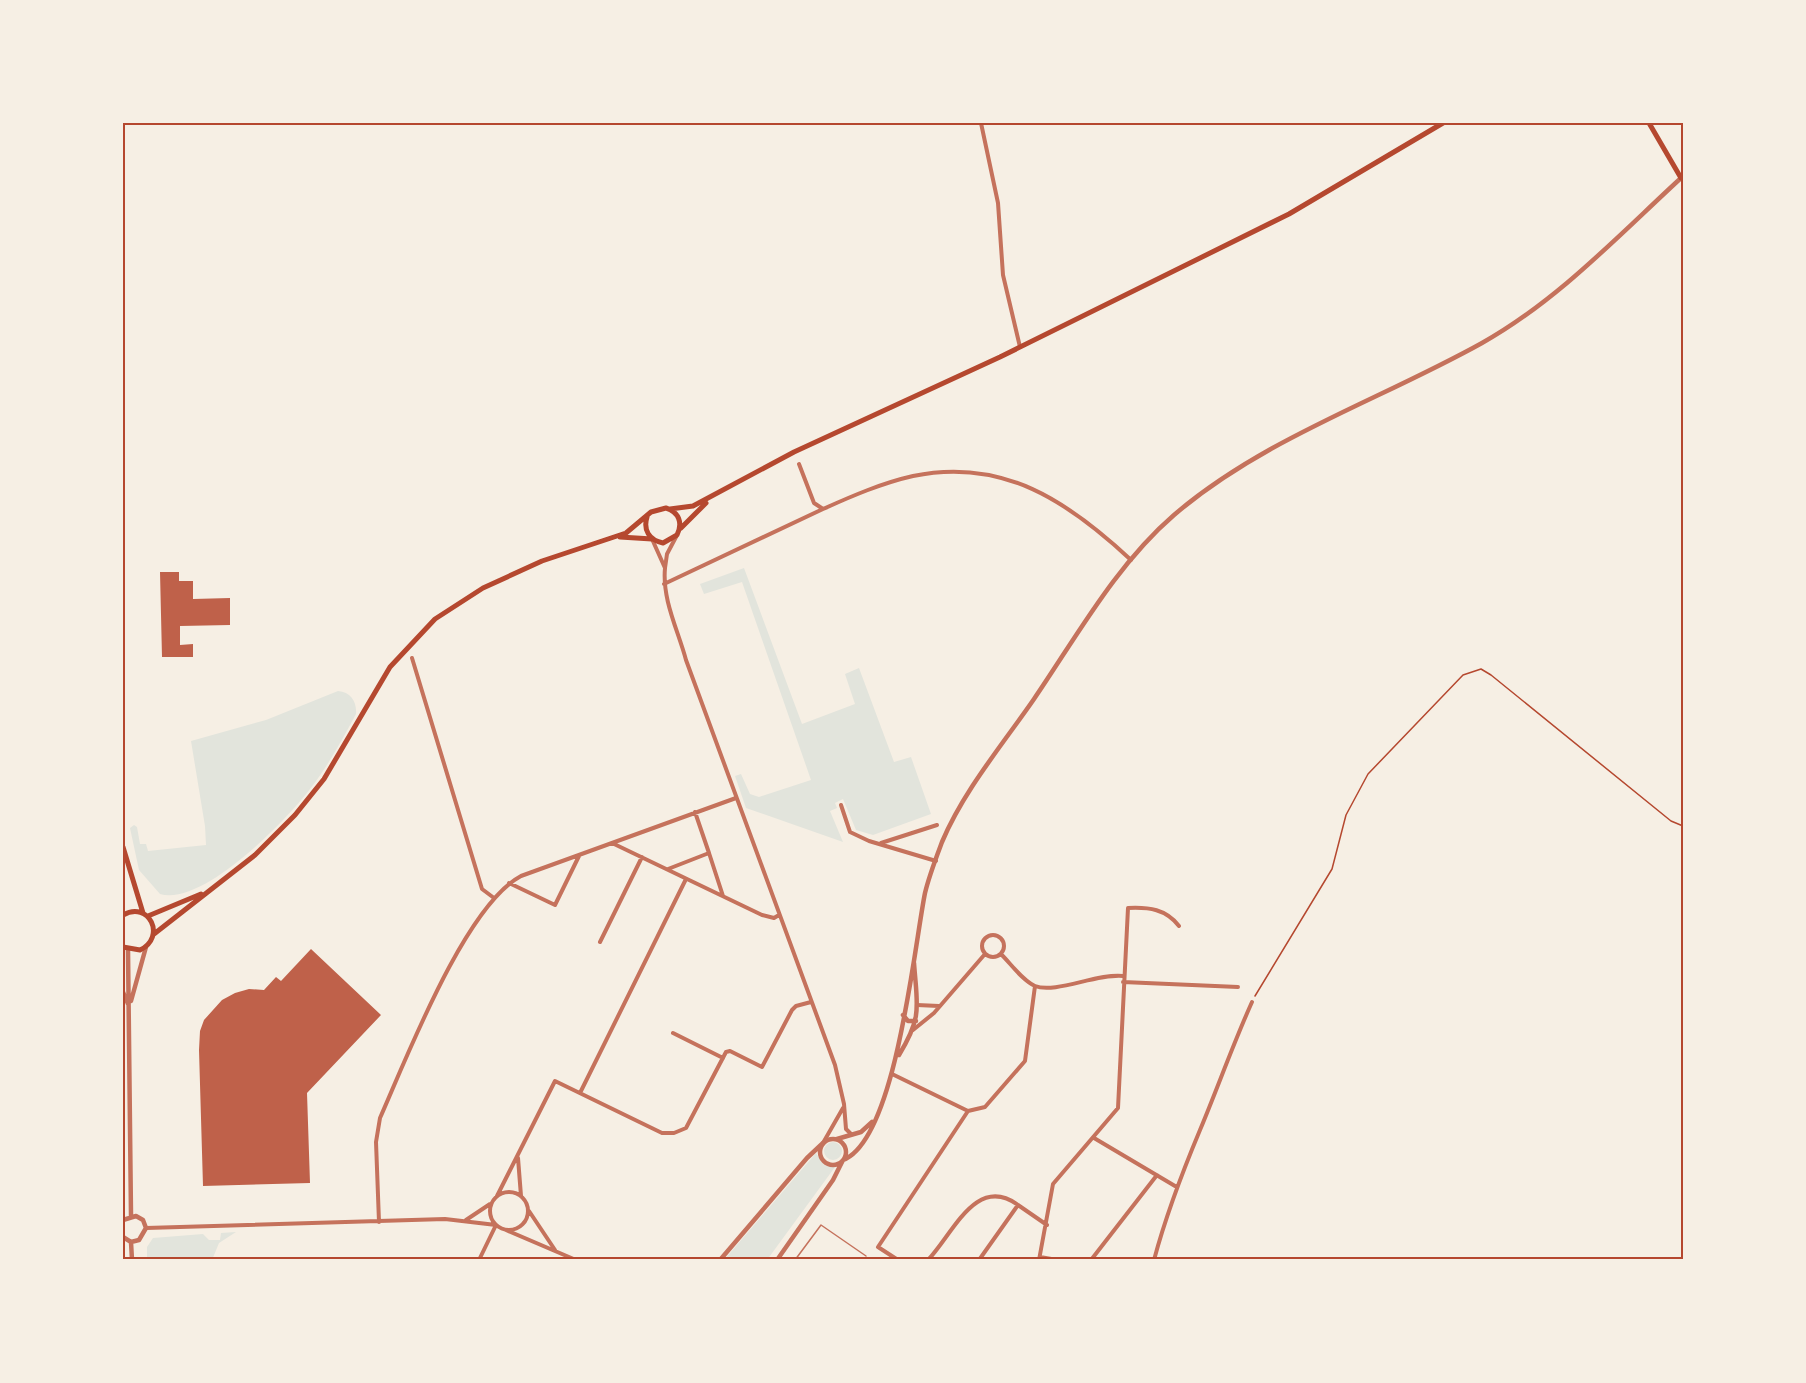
<svg xmlns="http://www.w3.org/2000/svg" width="1806" height="1383" font-family="'PT Sans',sans-serif">
<style>
.green{fill:#e2e4dc}
.building{fill:#bf614a}
.lines{fill:none;stroke-linecap:round;stroke-linejoin:round}
.path{stroke:#b5482f;stroke-width:1.5}
.service{stroke:#c5725c;stroke-width:1.5}
.minor{stroke:#c5725c;stroke-width:4}
.tertiary{stroke:#c5725c;stroke-width:4.5}
.secondary{stroke:#b5482f;stroke-width:5}
.neatline{fill:none;stroke:#b5482f;stroke-width:2}
</style>
<rect width="100%" height="100%" fill="#f6efe4"/>
<path class="green" d="M 744,568 L 802,724 L 855,704 L 845,674 L 859,668 L 894,762 L 911,757 L 931,814 L 873,835 L 856,830 L 843,799 L 835,803 L 837,808 L 830,811 L 843,842 L 746,808 L 735,776 L 741,774 L 750,794 L 759,797 L 811,780 L 742,582 L 704,594 L 700,584 Z
M 338,691 C 351,692 357,702 356,714 C 342,740 328,766 310,789 C 285,822 203,906 160,894 L 139,870 L 130,828 L 134,825 L 137,827 L 140,844 L 146,844 L 148,851 L 206,845 L 205,826 L 191,741 L 266,720 Z
M824 1151a9 9 0 1 1 18 0a9 9 0 1 1-18 0Z
M 816,1153 L 824,1165 L 835,1167 L 767,1260 L 724,1260 Z
M 236,1232 L 219,1243 L 212,1260 L 147,1260 L 147,1247 L 153,1238 L 203,1234 L 209,1240 L 220,1240 L 221,1233 Z"/>
<path class="building" d="M 160,572 L 179,572 L 179,581 L 193,581 L 193,599 L 230,598 L 230,625 L 180,626 L 180,645 L 193,644 L 193,657 L 162,657 Z
M 311,949 L 381,1015 L 307,1093 L 310,1183 L 203,1186 L 199,1050 L 200,1031 L 204,1020 L 222,1000 L 235,993 L 249,989 L 264,990 L 276,977 L 281,981 Z"/>
<g class="lines">
<path class="path" d="M 1255,996 L 1332,869 L 1346,815 L 1368,774 L 1463,675 L 1481,669 L 1491,675 L 1671,821 L 1683,826"/>
<path class="service" d="M 795,1260 L 821,1225 L 866,1256"/>
<path class="minor" d="M 981,123 L 998,203 L 1003,275 L 1020,347
M 799,464 L 814,503 L 823,509 C 852,496 882,483 913,476 C 1003,457 1069,502 1131,560
M 652,539 L 665,568 L 667,554 L 676,537
M 665,568 C 662,600 678,630 686,660 L 835,1065 L 844,1104 L 846,1129 L 851,1134
M 664,584 L 823,509
M 412,658 L 482,889 L 494,898
M 841,805 L 850,832 L 869,841 L 936,861
M 695,812 L 709,853
M 612,843 L 762,915 L 774,918 L 779,915
M 881,843 L 937,825
M 668,869 L 709,853 L 723,896
M 509,883 L 555,905 L 579,856
M982 946a11 11 0 1 1 22 0a11 11 0 1 1-22 0Z
M 600,942 L 642,857
M 1001,954 C 1011,964 1023,981 1035,986 C 1055,994 1098,973 1123,976
M 1123,982 L 1238,987
M 917,1005 L 939,1006
M 913,1030 L 934,1013 L 985,954
M 673,1033 L 723,1058
M 892,1074 L 968,1111 L 878,1247 L 898,1260
M 580,1093 L 686,879
M 968,1111 L 985,1107 L 1025,1061 L 1035,986
M 1094,1138 L 1175,1186
M 823,1143 L 843,1108
M 518,1158 L 521,1196
M490 1211a19 19 0 1 1 38 0a19 19 0 1 1-38 0Z
M 497,1196 L 555,1081 L 662,1133 L 674,1133 L 686,1128 L 726,1052 L 730,1051 L 762,1067 L 792,1010 L 796,1006 L 811,1002
M 529,1211 L 555,1250
M 466,1220 L 490,1204
M 379,1222 L 376,1142 L 380,1118 C 407,1057 465,906 521,876 L 736,798
M 146,1228 L 445,1219 L 496,1225 L 479,1260
M 506,1230 L 576,1260
M 1040,1257 L 1057,1260
M 928,1260 C 953,1234 976,1174 1018,1205
M 979,1260 L 1018,1205 L 1047,1225
M 1039,1260 L 1053,1184 L 1118,1108 L 1128,908 C 1149,907 1166,909 1179,926
M 1091,1260 L 1157,1175
M 1154,1260 C 1166,1215 1182,1173 1200,1130 C 1218,1087 1233,1044 1252,1002"/>
<path class="tertiary" d="M 128,950 L 131,1215
M 123,992 L 128,1004
M 131,1001 L 146,947
M 903,1015 L 908,1021 L 916,1021
M 899,1055 C 923,1016 917,1006 914,963
M 837,1139 L 861,1132 L 872,1122
M820 1152a13 13 0 1 1 26 0a13 13 0 1 1-26 0Z
M 123,1220 L 136,1216 L 143,1220 L 146,1228 L 139,1240 L 131,1242 L 123,1237
M 131,1242 L 132,1260
M 720,1260 L 807,1158 L 823,1143
M 777,1260 L 833,1180 L 843,1160 C 896,1140 914,947 925,893 C 929,876 936,858 942,842 C 964,790 1003,744 1034,699 C 1077,636 1116,565 1174,515 C 1264,438 1380,400 1482,343 C 1557,301 1618,236 1681,178"/>
<path class="secondary" d="M 1649,123 L 1681,178
M 670,509 L 693,506 L 794,452 L 1000,357 L 1289,214 L 1443,123
M 681,528 L 706,503
M 620,537 L 652,539
M 123,847 L 143,913
M 123,915 C 149,900 167,937 140,950 L 123,947
M 148,916 L 201,894
M 154,934 L 255,855 L 295,815 L 324,779 L 390,667 L 435,619 L 483,588 L 542,561 L 626,533 L 651,512 L 666,508 C 679,512 683,523 677,535 L 663,543 C 649,540 643,530 647,517"/>
</g>
<rect width="1806" height="1383" fill="none" stroke="#f6efe4" stroke-width="249"/>
<rect x="124" y="124" width="1558" height="1134" class="neatline"/>
</svg>
